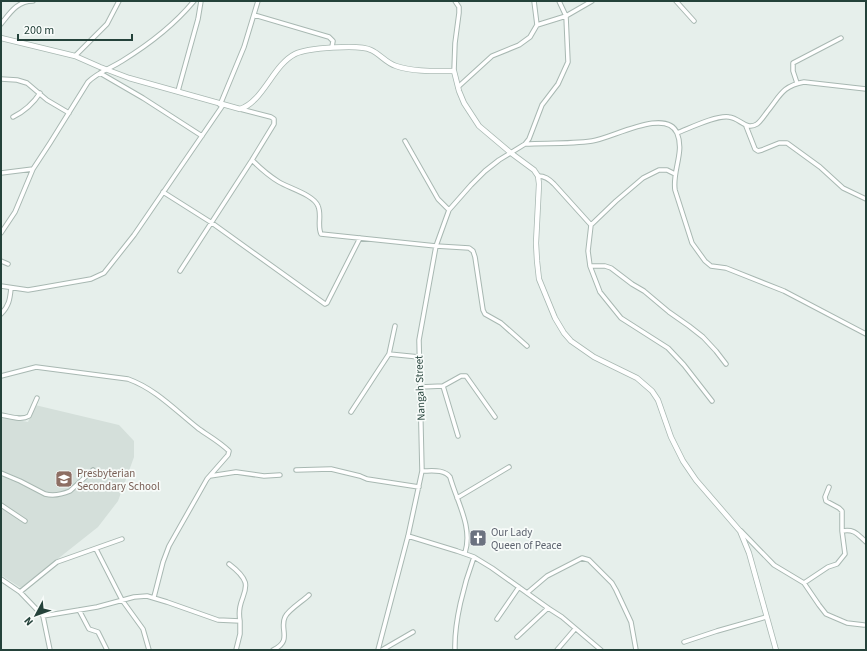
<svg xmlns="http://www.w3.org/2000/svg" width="867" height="651" font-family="'Source Sans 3',sans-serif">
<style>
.built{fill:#d4dfda}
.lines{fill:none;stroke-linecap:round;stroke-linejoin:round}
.minor-casing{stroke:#a8b8b2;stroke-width:5.5}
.tertiary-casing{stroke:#a8b8b2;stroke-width:6}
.minor{stroke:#fff;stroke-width:3.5}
.tertiary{stroke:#fff;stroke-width:4.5}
.labels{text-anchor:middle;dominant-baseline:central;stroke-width:3.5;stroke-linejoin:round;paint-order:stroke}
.street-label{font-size:11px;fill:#24423a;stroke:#f7fbf9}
.education-label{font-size:11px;fill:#785e54;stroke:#f7fbf9;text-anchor:start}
.worship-label{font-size:11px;fill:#5b616d;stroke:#f7fbf9;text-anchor:start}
</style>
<rect width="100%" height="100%" fill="#e6efeb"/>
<path class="built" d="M 35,405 L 119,425 L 134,441 L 134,457 L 118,501 L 98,527 L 21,588 L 1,575 L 1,417 L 28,422 Z"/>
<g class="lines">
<g class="minor-casing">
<path id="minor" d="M 676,1 L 694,21
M 254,15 L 329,37 L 333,41 L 332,47
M 1,24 C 10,13 17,1 33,1
M 537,25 L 566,16 L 592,1
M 75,56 L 107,24 L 119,1
M 454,71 L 455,43 L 459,13 L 459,7 L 455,1
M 100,73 L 143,98 L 202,136
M 1,79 L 17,80 L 27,83 L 47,100 L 69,113
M 797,83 L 793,71 L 793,63 L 841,38
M 458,87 L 492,56 L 519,45 L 530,37 L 537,25 L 534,1
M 178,91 L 198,19 L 201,1
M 220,105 L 244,47 L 258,1
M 13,117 C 25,111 33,104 40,93
M 746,126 L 755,149 L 758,151 L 762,150 L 779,143 L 787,143 L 820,167 L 843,188 L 866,199
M 677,133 C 690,128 716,115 729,117 C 740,118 746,131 757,124 C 761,121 764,116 767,112 C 780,96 782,86 804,82 L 866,89
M 405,141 L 438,199 L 449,210
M 525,144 C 548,143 570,144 592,141 C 611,139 666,107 677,133 C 685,152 672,171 675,190 L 692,243 L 705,261 L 711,266 L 726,268 L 784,291 L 866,334
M 252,160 C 260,168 269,176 279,182 C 289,188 314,195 318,206 C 322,215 317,225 321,234 L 436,246 L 469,248 L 473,251 L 475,257 L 483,310 L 485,314 L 501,323 L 527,346
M 1,173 L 33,169
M 675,174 L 667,170 L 659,170 L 643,178 L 616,201 L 591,225 L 588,251 L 590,266 L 605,266 L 611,268 L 632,284 L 644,291 L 669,312 L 689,326 L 703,337 L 716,351 L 726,364
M 538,176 C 545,176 549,179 554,184 L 591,225
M 163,192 L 212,223 L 325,304 L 327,303 L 360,238
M 1,233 L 15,212 L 33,169 L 50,143 L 88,82 C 98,72 111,68 122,61 C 148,45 175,24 194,1
M 1,261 L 8,264
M 590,266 L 600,292 L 621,318 L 668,348 L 684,365 L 712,401
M 180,271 L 252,160 L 274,124 L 274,119 L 271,117 L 240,109
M 1,286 L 28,290 L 34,289 L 91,279 L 104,273 L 134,235 L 223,105
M 1,314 C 9,306 10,299 11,288
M 389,354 L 419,357
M 1,376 L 36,367 L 128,379 C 156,389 176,411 199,429 C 209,436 220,442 229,451 L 228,455 L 207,479 L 169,546 L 163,562 L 154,597
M 443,386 L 458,436
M 420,387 L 443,386 L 461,376 L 466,376 L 495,417
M 351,412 L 389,354 L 395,326
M 1,415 C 9,416 21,421 29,416 L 37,398
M 296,470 L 331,469 L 360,476 L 367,479 L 419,487
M 422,471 C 432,471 444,469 450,477 C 457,502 473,527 465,553
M 1,473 L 20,481 L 45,494 C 53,496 63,494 70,491 L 93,470
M 210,476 L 236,472 L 264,476 L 280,475
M 457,498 L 509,467
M 1,505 L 25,521
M 741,531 L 774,565 L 804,583 L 819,605 L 826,614 L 847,623 L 864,625
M 842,531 C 855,529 857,534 866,542
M 408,536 L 457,551 L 474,557 L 492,568 L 548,608 L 562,617 L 601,650
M 96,549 L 122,600 L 143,629 L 149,650
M 1,579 L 20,592 L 43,616 L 97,607 L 134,597 L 147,596 L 167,602 L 218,620 L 240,621 C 235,592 262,589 229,564
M 804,583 L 828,567 L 837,564 L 845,554 L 842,531 L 842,511 L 839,508 L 826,501 L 825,497 L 829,487
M 20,592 L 57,562 L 122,539
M 527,593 L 547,576 L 582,558 L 589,560 L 612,583 L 616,590 L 631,622 L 636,650
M 79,610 L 89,629 L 98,632 L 107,650
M 43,616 L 50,650
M 497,619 L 519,587
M 517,637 L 548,608
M 684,642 L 717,631 L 766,617
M 236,650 L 240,634 L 240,621
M 273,650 C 293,641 279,629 285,617 C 288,610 303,601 309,595
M 378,650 L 408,536 L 422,471 L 419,340 L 436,246 L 449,210 L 471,185 L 485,171 L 499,160 L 525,144 L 529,139 L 542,105 L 558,84 L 568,62 L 566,16 L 559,1
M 382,650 L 413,632
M 455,650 C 454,622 464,584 474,557
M 557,650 L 575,629"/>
</g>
<g class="tertiary-casing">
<path id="tertiary" d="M 1,38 L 75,56 L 100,67 L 129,78 L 240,109 C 263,102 273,65 295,54 C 307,48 359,44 371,50 C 380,54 386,63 396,66 C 414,72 435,71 454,71 L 459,91 L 464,103 L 479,126 L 511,153 L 534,170 L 538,176 L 539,184 L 536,243 L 537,261 L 539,279 L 555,318 L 564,333 L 571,341 L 594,357 L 637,378 L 652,391 L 658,400 L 671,437 L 683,461 L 696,480 L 740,531 L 749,553 L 776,650"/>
</g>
<use href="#minor" class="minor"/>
<use href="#tertiary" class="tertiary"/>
</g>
<defs>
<g id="school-square" transform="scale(0.9)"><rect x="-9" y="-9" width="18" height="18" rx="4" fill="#8d6e63" stroke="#f7fbf9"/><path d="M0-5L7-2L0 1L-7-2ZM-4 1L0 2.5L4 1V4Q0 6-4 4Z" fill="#fff"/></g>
<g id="church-square" transform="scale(0.9)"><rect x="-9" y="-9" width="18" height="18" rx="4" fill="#6b7280" stroke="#f7fbf9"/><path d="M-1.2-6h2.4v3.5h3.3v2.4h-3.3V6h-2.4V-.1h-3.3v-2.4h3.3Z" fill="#fff"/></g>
</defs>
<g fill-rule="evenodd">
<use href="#school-square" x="64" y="479"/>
<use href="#church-square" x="478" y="538"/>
</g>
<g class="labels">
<g class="street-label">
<text transform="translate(420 388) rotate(-92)">Nangah Street</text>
</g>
<g class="education-label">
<text x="77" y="473">Presbyterian<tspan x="77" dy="13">Secondary School</tspan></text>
</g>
<g class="worship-label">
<text x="491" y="532">Our Lady<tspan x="491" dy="13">Queen of Peace</tspan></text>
</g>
</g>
<rect width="867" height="651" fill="none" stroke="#24423a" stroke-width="4"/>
<g transform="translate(36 615) rotate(229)" stroke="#f7fbf9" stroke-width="3" paint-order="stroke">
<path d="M0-3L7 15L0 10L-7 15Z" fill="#24423a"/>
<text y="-6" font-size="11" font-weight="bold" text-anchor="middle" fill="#24423a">N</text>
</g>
<path d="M18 34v6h114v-6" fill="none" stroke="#24423a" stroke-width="2"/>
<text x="24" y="34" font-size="12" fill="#24423a" stroke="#f7fbf9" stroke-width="3" paint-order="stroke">200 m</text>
</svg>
